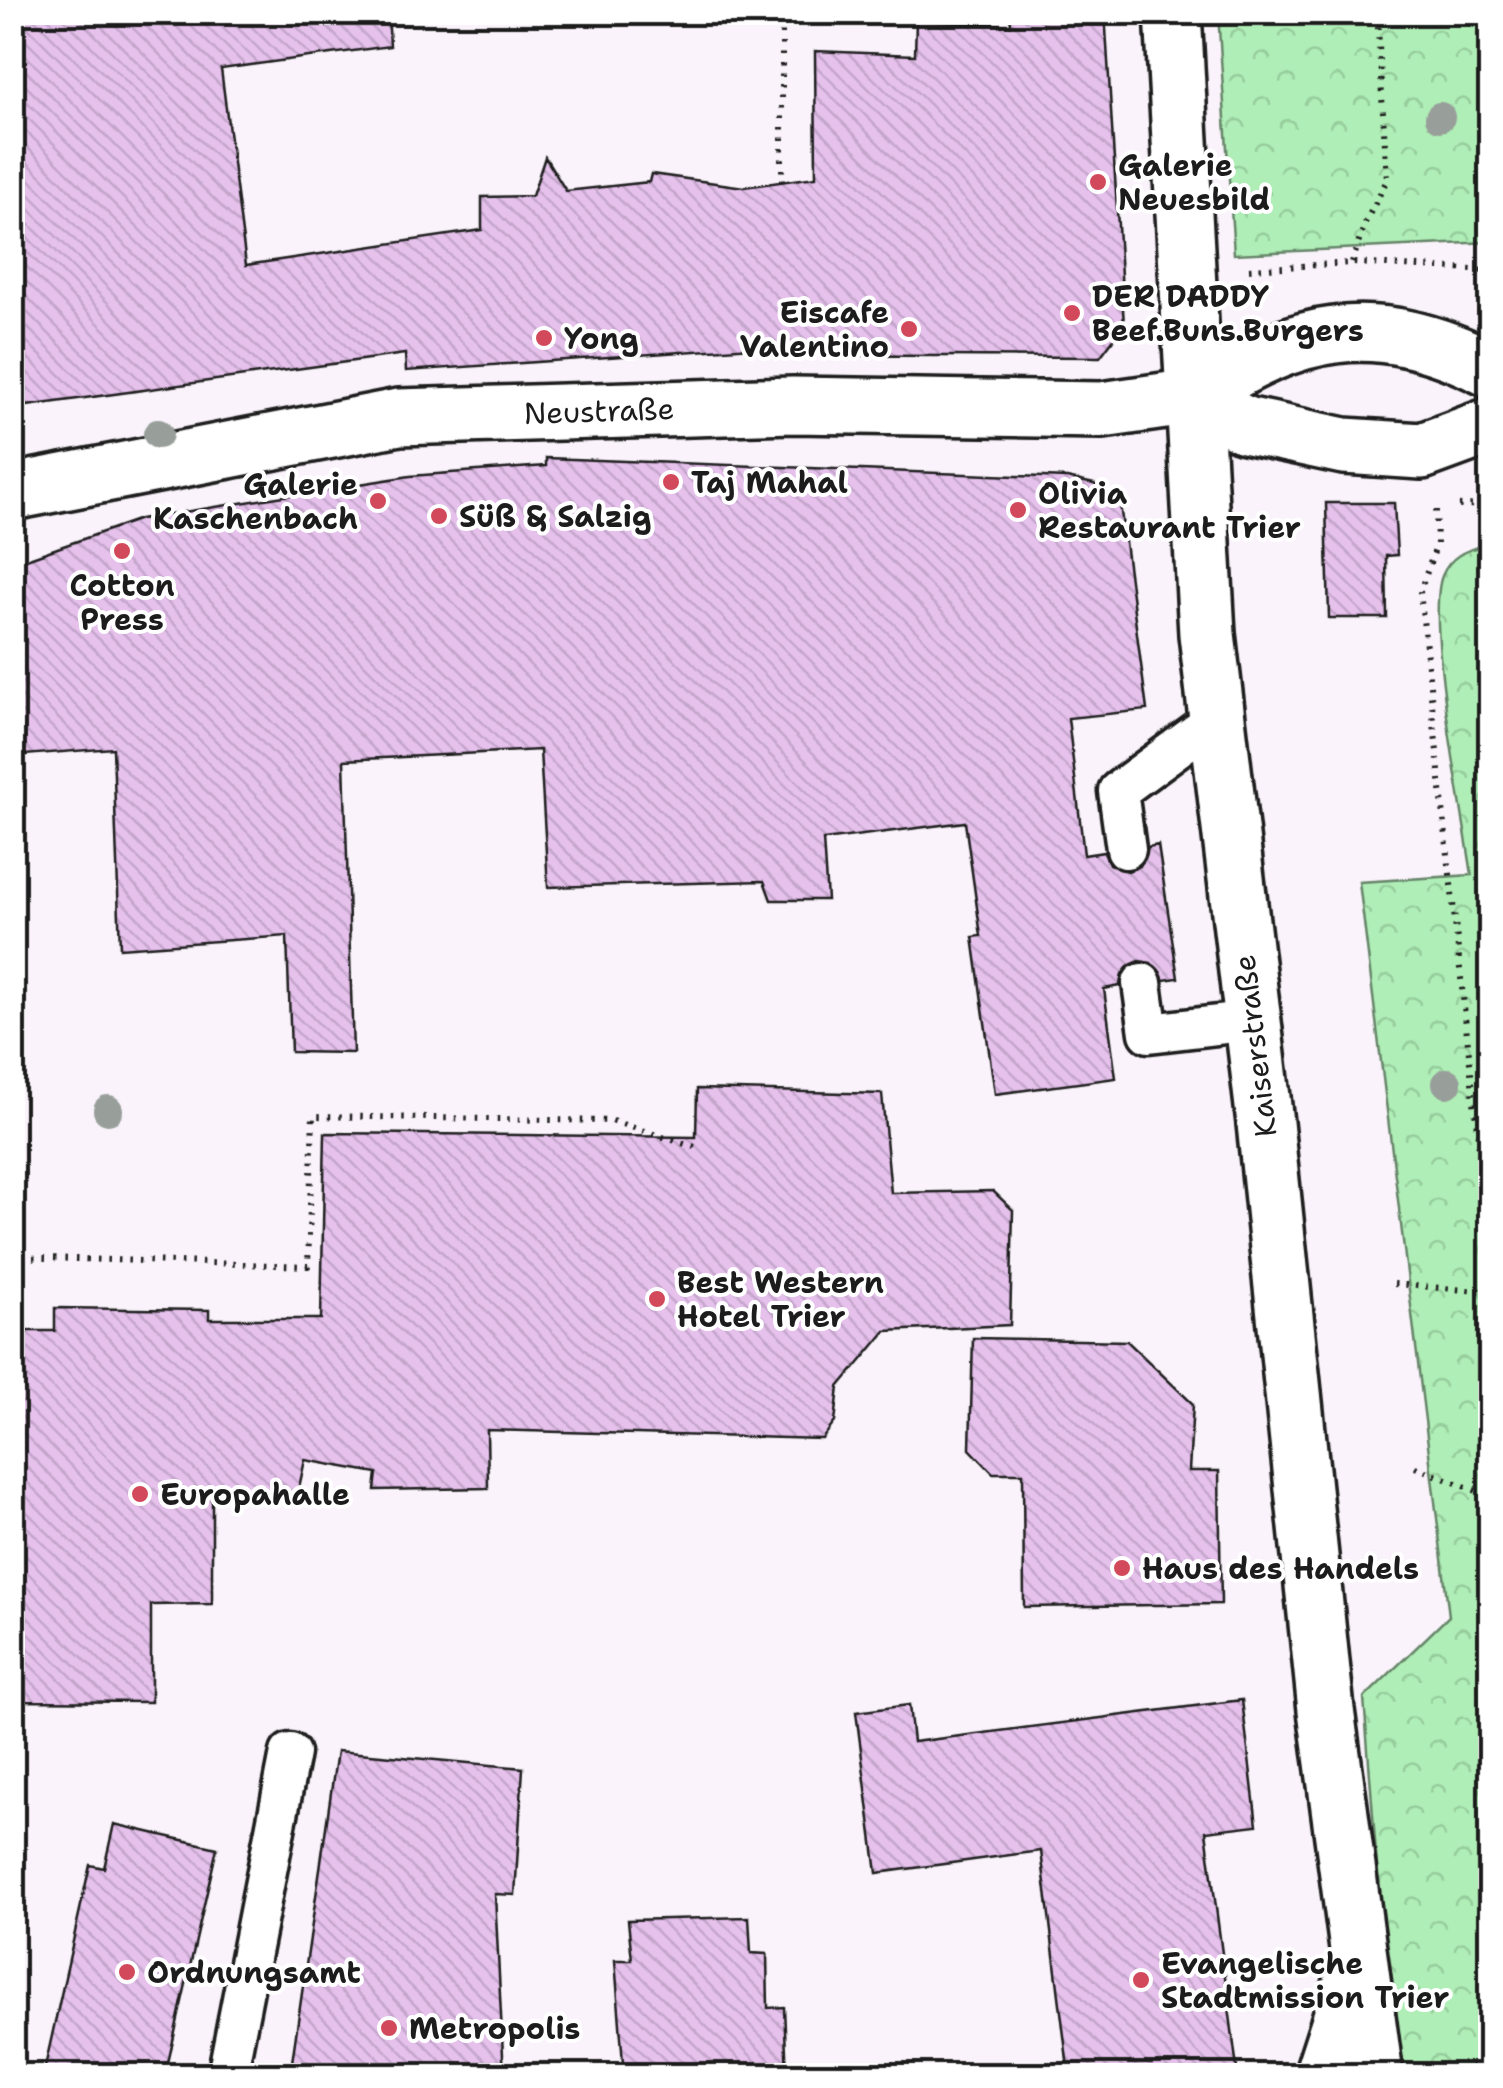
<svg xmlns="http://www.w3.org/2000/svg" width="1503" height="2088" font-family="'Shantell Sans',sans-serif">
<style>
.forest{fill:url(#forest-crowns);stroke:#668569;stroke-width:2.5}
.building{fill:url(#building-back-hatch);stroke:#1c1c1c;stroke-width:2.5}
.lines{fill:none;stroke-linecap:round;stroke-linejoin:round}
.lane-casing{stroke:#1c1c1c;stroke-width:45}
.street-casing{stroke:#1c1c1c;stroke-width:62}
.secondary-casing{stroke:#1c1c1c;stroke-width:62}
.path{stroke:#1c1c1c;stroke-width:6;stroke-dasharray:2.5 8;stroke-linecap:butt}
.lane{stroke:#fff;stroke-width:38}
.street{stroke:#fff;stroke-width:55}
.secondary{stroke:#fff;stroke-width:55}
.tree{fill:#989f9a}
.poi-dot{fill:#d1495b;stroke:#fff;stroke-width:4}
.labels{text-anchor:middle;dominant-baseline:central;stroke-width:8;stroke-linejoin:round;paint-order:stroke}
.poi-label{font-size:30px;font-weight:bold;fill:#1c1c1c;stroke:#fff;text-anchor:start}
.street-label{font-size:30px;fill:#1c1c1c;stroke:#fff}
</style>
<defs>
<pattern id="forest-crowns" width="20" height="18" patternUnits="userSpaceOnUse" patternTransform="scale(2.5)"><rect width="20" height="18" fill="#afeeb6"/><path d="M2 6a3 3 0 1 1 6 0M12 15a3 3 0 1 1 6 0" fill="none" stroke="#96cc9c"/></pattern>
<pattern id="building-back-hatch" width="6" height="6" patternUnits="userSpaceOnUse" patternTransform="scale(2.5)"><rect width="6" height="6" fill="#e5c1ec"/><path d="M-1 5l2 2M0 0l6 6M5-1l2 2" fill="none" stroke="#c4a5ca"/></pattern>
</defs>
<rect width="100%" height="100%" fill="#faf3fb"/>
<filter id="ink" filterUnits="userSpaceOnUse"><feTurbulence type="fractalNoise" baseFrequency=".01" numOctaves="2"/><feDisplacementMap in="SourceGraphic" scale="20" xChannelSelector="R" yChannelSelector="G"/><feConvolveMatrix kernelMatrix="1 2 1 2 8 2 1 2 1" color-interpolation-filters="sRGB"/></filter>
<g filter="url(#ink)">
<path class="forest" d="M 1218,13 L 1482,13 L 1490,242 L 1234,254 Z
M 1483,545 L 1490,593 L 1490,2075 L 1393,2075 L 1364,1698 L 1449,1616 L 1359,882 L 1472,875 C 1464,818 1425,620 1442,576 C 1450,556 1465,551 1483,545 Z"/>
<path class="building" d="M 12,12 L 388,12 L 390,46 L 221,69 L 246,265 L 482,230 L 482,197 L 532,196 L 545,157 L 566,191 L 649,182 L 651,174 L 744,187 L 816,177 L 815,51 L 915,55 L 916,21 L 1011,25 L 1010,12 L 1105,12 L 1124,325 L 1100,357 L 768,355 L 767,346 L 406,371 L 405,354 L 12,408 Z
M 546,458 L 1067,478 L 1094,484 L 1120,504 L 1147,710 L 1068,718 L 1084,855 L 1104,852 L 1109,864 L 1128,871 L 1140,866 L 1148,847 L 1158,845 L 1178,978 L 1164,980 L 1151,963 L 1138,961 L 1122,974 L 1120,986 L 1104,989 L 1116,1078 L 995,1094 L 973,937 L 981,936 L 965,822 L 823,840 L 827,900 L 771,900 L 764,881 L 548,887 L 540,750 L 344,760 L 353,1053 L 291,1052 L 287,936 L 120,948 L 113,748 L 12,756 L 12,564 L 140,519 L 410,476 L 546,466 Z
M 1326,503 L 1394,503 L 1397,555 L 1386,556 L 1387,618 L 1329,618 Z
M 697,1089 L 882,1094 L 891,1193 L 993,1191 L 1013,1210 L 1010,1325 L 886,1331 L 839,1387 L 835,1422 L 822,1439 L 487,1430 L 488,1488 L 375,1490 L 377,1473 L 305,1460 L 298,1492 L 212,1499 L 212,1604 L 151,1605 L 151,1702 L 12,1701 L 12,1331 L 55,1331 L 55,1308 L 209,1310 L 209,1319 L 321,1319 L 325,1133 L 696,1137 Z
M 973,1338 L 1127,1341 L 1193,1404 L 1189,1471 L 1219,1471 L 1221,1604 L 1024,1607 L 1023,1473 L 993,1473 L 970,1449 Z
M 1242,1700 L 1257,1825 L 1206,1831 L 1238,2076 L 1069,2076 L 1041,1851 L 877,1873 L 856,1712 L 909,1705 L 913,1742 Z
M 337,1751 L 523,1768 L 515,1895 L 495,1894 L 504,2076 L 290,2076 Z
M 114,1824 L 217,1848 L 165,2076 L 43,2076 L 90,1865 L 104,1868 Z
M 749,1917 L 751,1953 L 767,1954 L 768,2008 L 784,2007 L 787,2076 L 624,2076 L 615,1960 L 632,1960 L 628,1920 Z"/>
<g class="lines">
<g class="lane-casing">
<path id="lane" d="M 1126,849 L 1118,791 L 1216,719
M 1142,983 L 1149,1033 L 1252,1021
M 227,2076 L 290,1753"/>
</g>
<g class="street-casing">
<path id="street" d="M 12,492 L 399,417 L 793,405 L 1102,410 L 1192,397
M 1322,2076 L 1359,1962"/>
</g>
<g class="secondary-casing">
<path id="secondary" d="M 1173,12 L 1207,634 L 1265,1123 L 1326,1710 L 1375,2076
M 1192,397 C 1298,326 1374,311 1490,369
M 1192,397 L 1245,425 L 1344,446 L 1422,451 L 1490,426"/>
</g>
<path class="path" d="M 782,182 L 782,12
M 1352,263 L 1365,223 L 1387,180 L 1377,12
M 1249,269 L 1352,263 L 1490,271
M 1459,506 L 1490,504
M 1436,510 L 1437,544 L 1420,591 L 1490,1252
M 12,1257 L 308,1266 L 313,1116 L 612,1121 L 695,1147
M 1394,1284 L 1490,1292
M 1415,1467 L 1490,1496
M 1467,2076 L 1490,2037"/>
<use href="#lane" class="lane"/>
<use href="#street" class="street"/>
<use href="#secondary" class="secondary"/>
</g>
<g class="tree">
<circle cx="1440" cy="117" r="15"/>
<circle cx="158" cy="434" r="15"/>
<circle cx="1447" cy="1083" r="15"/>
<circle cx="108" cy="1110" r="15"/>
</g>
</g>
<g class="poi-dot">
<circle cx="1098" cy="182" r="10"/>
<circle cx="1072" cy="313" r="10"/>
<circle cx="909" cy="329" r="10"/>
<circle cx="544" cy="338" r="10"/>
<circle cx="671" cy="482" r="10"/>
<circle cx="378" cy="501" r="10"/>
<circle cx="1018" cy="510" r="10"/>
<circle cx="439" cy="516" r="10"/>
<circle cx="122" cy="551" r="10"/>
<circle cx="657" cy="1299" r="10"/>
<circle cx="140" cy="1494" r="10"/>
<circle cx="1122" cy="1568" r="10"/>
<circle cx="127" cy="1972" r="10"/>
<circle cx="1141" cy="1980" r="10"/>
<circle cx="389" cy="2028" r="10"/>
</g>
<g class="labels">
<g class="poi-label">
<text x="1118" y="165">Galerie<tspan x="1118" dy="34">Neuesbild</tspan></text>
<text x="1092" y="296">DER DADDY<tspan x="1092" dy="34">Beef.Buns.Burgers</tspan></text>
<text x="889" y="312" text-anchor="end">Eiscafe<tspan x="889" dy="34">Valentino</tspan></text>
<text x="564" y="338">Yong</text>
<text x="691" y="482">Taj Mahal</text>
<text x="358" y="484" text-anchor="end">Galerie<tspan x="358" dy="34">Kaschenbach</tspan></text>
<text x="1038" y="493">Olivia<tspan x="1038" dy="34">Restaurant Trier</tspan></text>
<text x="459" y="516">Süß &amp; Salzig</text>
<text x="122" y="585" text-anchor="middle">Cotton<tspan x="122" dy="34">Press</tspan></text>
<text x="677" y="1282">Best Western<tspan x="677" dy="34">Hotel Trier</tspan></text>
<text x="160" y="1494">Europahalle</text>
<text x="1142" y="1568">Haus des Handels</text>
<text x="1161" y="1963">Evangelische<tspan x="1161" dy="34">Stadtmission Trier</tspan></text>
<text x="147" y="1972">Ordnungsamt</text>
<text x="409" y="2028">Metropolis</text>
</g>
<g class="street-label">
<text transform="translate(599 411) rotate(-2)">Neustraße</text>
<text transform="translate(1255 1046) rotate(-97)">Kaiserstraße</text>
</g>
</g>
<rect width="1503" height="2088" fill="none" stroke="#fff" stroke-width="50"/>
<rect x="25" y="25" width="1453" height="2038" fill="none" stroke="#1c1c1c" stroke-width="4" filter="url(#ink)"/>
</svg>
